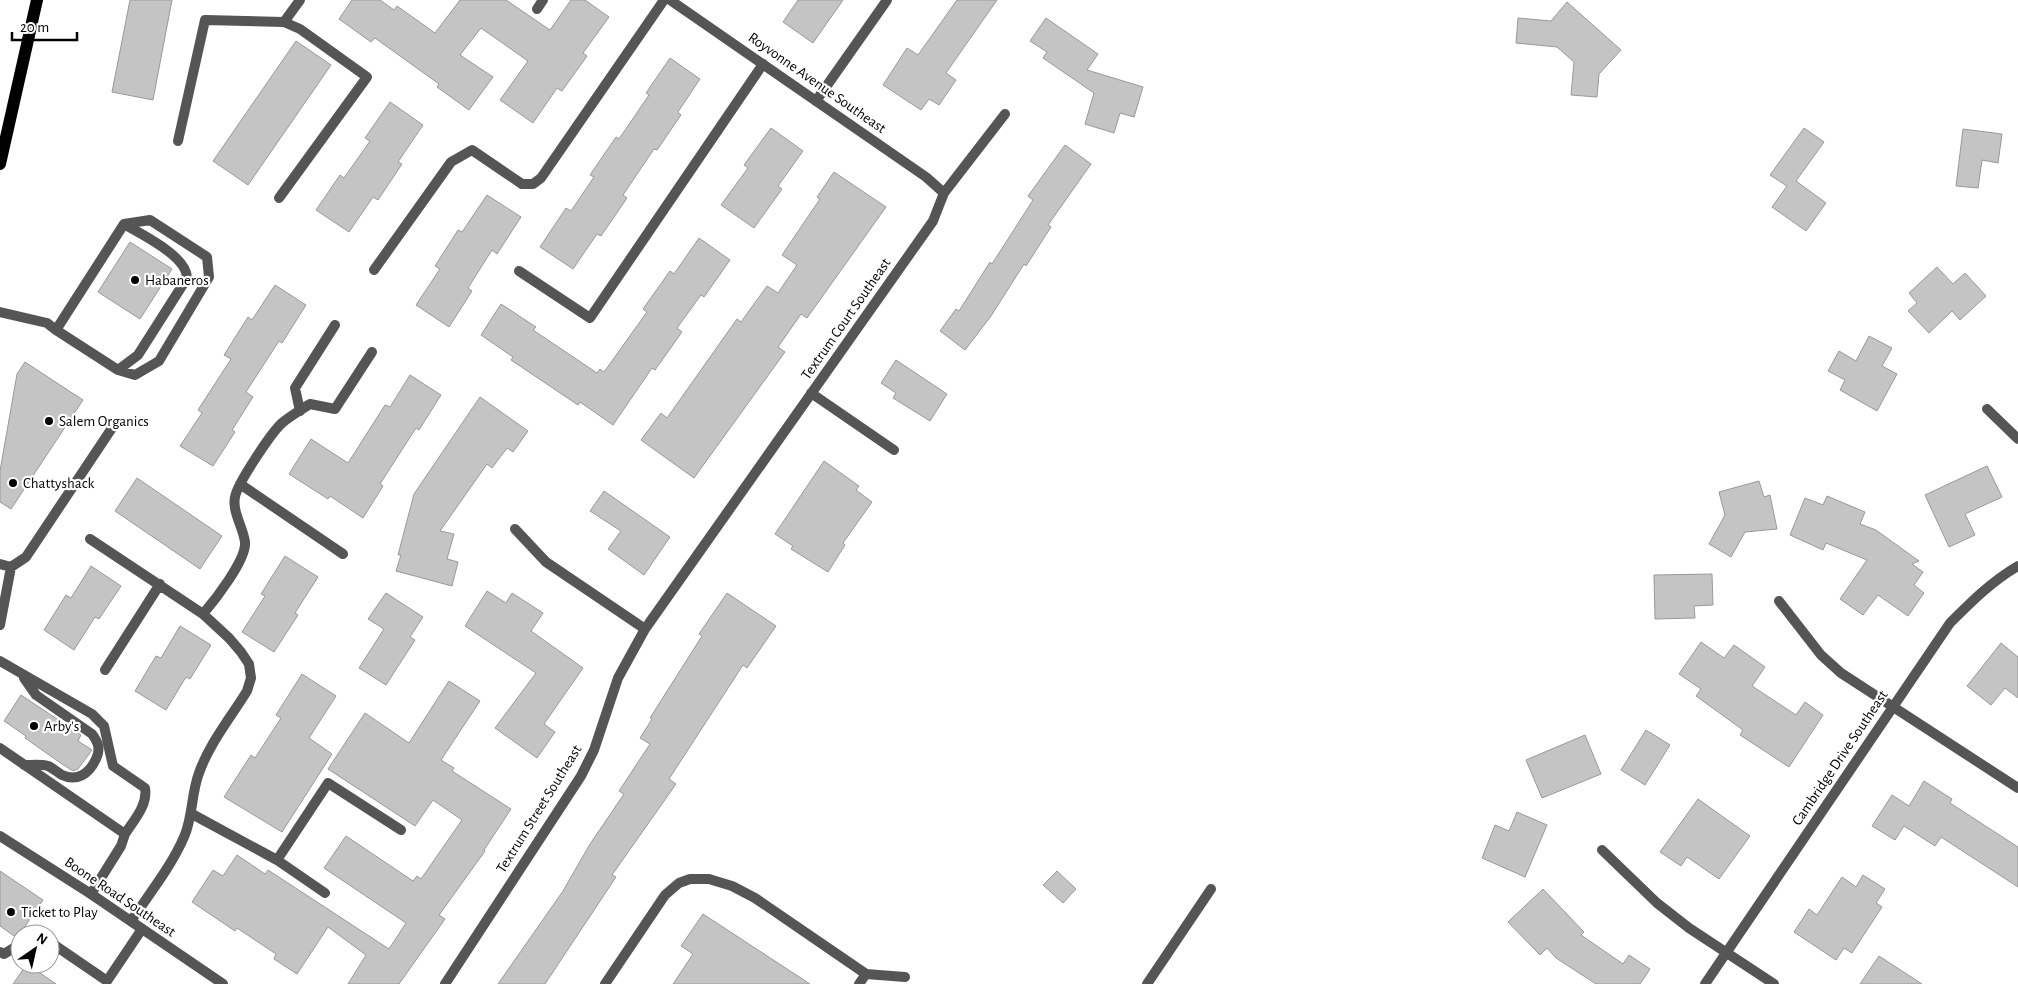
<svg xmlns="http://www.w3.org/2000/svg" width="2018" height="984" font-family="'Alegreya Sans',sans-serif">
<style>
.building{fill:#c4c4c4;stroke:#999}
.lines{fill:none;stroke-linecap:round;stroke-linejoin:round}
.service{stroke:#555;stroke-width:10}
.minor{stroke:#555;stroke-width:10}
.tertiary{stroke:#555;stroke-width:10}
.primary{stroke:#000;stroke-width:12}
.poi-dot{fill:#000;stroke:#fff;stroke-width:2}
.labels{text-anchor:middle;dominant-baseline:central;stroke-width:4.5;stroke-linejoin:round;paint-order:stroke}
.street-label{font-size:15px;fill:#000;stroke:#fff}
.poi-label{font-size:15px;fill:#000;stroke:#fff;text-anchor:start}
</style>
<rect width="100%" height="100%" fill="#fff"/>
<path class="building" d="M 130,0 L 172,0 L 153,100 L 112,92 Z
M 352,0 L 380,0 L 394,10 L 397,6 L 435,33 L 460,0 L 506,0 L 550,30 L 571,0 L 585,0 L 609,17 L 583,53 L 587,56 L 562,91 L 557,88 L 533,123 L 500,100 L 528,61 L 481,28 L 460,55 L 493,77 L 469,110 L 437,87 L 439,84 L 375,38 L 371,42 L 339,19 Z
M 798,0 L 843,0 L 813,43 L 783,22 Z
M 957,0 L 997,0 L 946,73 L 956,80 L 939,105 L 929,99 L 921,110 L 883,85 L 907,48 L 918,55 Z
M 1567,2 L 1621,50 L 1599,74 L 1597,97 L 1571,95 L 1574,62 L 1557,47 L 1516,43 L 1518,18 L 1551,21 Z
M 1046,18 L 1098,54 L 1087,70 L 1143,87 L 1134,117 L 1120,113 L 1114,133 L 1085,124 L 1094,93 L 1043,58 L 1047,52 L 1030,41 Z
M 296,41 L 331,65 L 248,185 L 213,161 Z
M 670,58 L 700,79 L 678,112 L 681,115 L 657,150 L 654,149 L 623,195 L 627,198 L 601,236 L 597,234 L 573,269 L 540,247 L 566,208 L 571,211 L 594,177 L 590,175 L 616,137 L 619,139 L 649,95 L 646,93 Z
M 390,102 L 423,125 L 398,162 L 402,164 L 378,200 L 373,197 L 349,232 L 316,210 L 340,175 L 344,178 L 370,141 L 365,138 Z
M 771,128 L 803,151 L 778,186 L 782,189 L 754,228 L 721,205 L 748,168 L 744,165 Z
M 1804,128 L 1824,142 L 1796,181 L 1826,203 L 1806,231 L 1772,207 L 1787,186 L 1770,175 Z
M 1963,129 L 2002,134 L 1998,163 L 1982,160 L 1978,188 L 1956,186 Z
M 1065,145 L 1091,164 L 1048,225 L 1051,227 L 1026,266 L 1024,264 L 991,316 L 965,350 L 940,331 L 956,309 L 959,311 L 990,262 L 992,264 L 1033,200 L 1028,196 Z
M 834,172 L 886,207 L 807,318 L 801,314 L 778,347 L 785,352 L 694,478 L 641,440 L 661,413 L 667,418 L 737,319 L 741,322 L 767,286 L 778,293 L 797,265 L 782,255 L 820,199 L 817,197 Z
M 487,195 L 521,217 L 497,254 L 492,250 L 468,288 L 472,291 L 449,327 L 416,305 L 440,269 L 435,266 L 458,230 L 462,232 Z
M 699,238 L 730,260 L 704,297 L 701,295 L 677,328 L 682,332 L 655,370 L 652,368 L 613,425 L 580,402 L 578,405 L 511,360 L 513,357 L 481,335 L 501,304 L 536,327 L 533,330 L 597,373 L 600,369 L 604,372 L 647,312 L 643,309 L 670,271 L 674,274 Z
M 130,242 L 172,269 L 140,319 L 98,292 Z
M 1937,267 L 1953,284 L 1965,273 L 1986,296 L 1960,320 L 1952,311 L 1929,333 L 1908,311 L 1917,303 L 1909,293 Z
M 275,285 L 306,305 L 282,343 L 279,341 L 246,392 L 253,397 L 232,430 L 235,432 L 213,466 L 180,446 L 202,413 L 198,410 L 231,359 L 224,355 L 248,317 L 252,320 Z
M 1869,336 L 1892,348 L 1882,366 L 1897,374 L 1877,411 L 1840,390 L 1845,380 L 1828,371 L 1839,351 L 1856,361 Z
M 896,360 L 947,394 L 930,421 L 893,398 L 896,393 L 881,383 Z
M 25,362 L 83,400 L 11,509 L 0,502 L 0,471 L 17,374 Z
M 410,375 L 441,395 L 419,430 L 416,428 L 380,484 L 383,486 L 363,518 L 330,496 L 328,499 L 289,474 L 311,439 L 348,463 L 385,405 L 390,407 Z
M 480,397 L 528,431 L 513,452 L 507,448 L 492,468 L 487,464 L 440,531 L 454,534 L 447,559 L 458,562 L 452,586 L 396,571 L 401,555 L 398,555 L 414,494 Z
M 824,461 L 859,486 L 856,490 L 872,502 L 843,543 L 845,545 L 828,572 L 791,549 L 793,546 L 775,534 Z
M 1987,466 L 2002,497 L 1965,514 L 1975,535 L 1949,547 L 1925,495 Z
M 137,478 L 222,536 L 200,569 L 115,511 Z
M 1759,481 L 1764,497 L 1770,495 L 1777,529 L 1745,532 L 1731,557 L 1709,544 L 1725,515 L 1719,492 Z
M 604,491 L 670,537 L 644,575 L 608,549 L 621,531 L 590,511 Z
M 1827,496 L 1865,512 L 1860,524 L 1876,530 L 1919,561 L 1912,564 L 1923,572 L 1914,585 L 1924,593 L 1908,616 L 1878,595 L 1863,615 L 1840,599 L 1867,560 L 1826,543 L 1823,550 L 1790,535 L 1805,498 L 1823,505 Z
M 285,556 L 318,577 L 295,613 L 298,615 L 274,652 L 242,632 L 265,596 L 261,594 Z
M 91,566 L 121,586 L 99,619 L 95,617 L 74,650 L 44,630 L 66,595 L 71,598 Z
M 1712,574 L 1713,605 L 1694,606 L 1695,618 L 1655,619 L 1654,575 Z
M 487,591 L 506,603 L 512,593 L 543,613 L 531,631 L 583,668 L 544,724 L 555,732 L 537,758 L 495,728 L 536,673 L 465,626 Z
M 386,593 L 423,617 L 410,637 L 415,640 L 386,685 L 359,668 L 384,629 L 368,619 Z
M 727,593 L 776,626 L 747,668 L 743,665 L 669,779 L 676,784 L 612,875 L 616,877 L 545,984 L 498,984 L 563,891 L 590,844 L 624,794 L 619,791 L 650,744 L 640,738 L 652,719 L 650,718 L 702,636 L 699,634 Z
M 180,626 L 211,645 L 190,679 L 186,677 L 166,710 L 135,691 L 156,656 L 161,658 Z
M 1701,642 L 1724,658 L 1734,645 L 1765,667 L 1752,686 L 1796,715 L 1805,702 L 1823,715 L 1789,767 L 1740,735 L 1743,730 L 1696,696 L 1701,689 L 1679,674 Z
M 2001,643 L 2018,657 L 2018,698 L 2005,688 L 1991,705 L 1967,686 Z
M 302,674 L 336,696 L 309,738 L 332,754 L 282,832 L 224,797 L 251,755 L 255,758 L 281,718 L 276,715 Z
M 449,681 L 480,701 L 441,760 L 454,768 L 452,771 L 511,809 L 484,850 L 485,851 L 439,915 L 445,919 L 399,984 L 348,984 L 366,955 L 328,927 L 297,974 L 274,959 L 276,954 L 237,928 L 235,931 L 192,902 L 213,870 L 223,876 L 237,855 L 265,874 L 268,870 L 389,949 L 406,923 L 324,868 L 346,836 L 413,881 L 417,876 L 421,879 L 462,820 L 433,800 L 415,826 L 328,769 L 365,713 L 409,743 Z
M 21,695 L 81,735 L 78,741 L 92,750 L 78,769 L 73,771 L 62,764 L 25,738 L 26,736 L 4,721 Z
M 1646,730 L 1670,745 L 1645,785 L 1621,770 Z
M 1585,735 L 1601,774 L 1542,798 L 1526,760 Z
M 1924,781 L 1952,799 L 1950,803 L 2018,847 L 2018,887 L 1941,837 L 1935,846 L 1904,826 L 1895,840 L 1872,826 L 1892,795 L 1909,806 Z
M 1698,799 L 1750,836 L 1719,879 L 1687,857 L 1681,866 L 1660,852 Z
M 1517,812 L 1547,825 L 1525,877 L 1482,858 L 1495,825 L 1509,831 Z
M 0,871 L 43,900 L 17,938 L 0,926 Z
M 1057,871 L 1076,889 L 1063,903 L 1043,885 Z
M 1863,875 L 1885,889 L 1876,903 L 1882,907 L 1852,953 L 1844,948 L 1836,960 L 1794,932 L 1809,909 L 1817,915 L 1842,877 L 1856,887 Z
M 1543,889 L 1584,932 L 1581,935 L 1623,964 L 1629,955 L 1650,969 L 1640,984 L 1596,984 L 1556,958 L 1547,948 L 1540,955 L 1508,922 Z
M 703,914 L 810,984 L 673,984 L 693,954 L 681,946 Z
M 1879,956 L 1922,984 L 1860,984 Z
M 27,964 L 56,984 L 13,984 Z"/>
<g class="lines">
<path class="service" d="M 537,9 L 543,0
M 816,101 L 887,0
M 178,141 L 205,20 L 284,22 L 300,0
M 279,198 L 367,77 L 300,29 L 284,22
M 374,270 L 451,162 L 472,150 L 522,184 L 533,184 L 541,178 L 664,0
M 519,271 L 590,318 L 763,64
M 0,312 L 47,323 L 56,330 L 118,370 L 135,375 L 159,361 L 209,277 L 207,257 L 150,220 L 124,224 L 56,330
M 118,370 L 138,355 L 187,278 C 187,256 142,235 124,224
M 300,411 L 295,388 L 335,325
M 240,484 L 343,554
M 90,539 L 203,614 L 229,638 L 241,652 L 249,664 L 251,678 L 247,691 C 231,717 209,744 199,773 C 191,794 193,817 184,837 C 171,867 149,894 131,921
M 0,564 L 11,567 L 0,625
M 11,567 L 26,557 L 114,425
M 203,614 C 215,600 247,559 245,542 C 243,527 232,512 235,497 C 237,484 271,433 282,423 C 290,416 301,410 310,404 L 335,409 L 372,352
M 0,661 L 92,714 L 104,726 L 113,766 L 145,788 C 148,805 134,820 125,834
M 105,670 L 160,584
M 0,748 L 125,834 L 121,846 L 91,894
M 24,765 C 32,765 41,764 48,766 C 53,768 57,772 62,775 C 77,782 89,774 96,759 C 101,749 98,742 92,734 L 36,695 L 24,678
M 192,814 L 277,860 L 325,893
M 277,860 L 328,783 L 401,830
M 37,934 L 39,934
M 50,942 L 107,981 L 142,929
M 0,952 L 4,954 L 20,944
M 605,984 L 665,895 L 679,883 L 690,879 L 709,879 L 732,886 L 755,898 L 866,974 L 905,977
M 859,984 L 866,974"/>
<path class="minor" d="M 670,0 L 926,177 L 944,193
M 811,393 L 894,450
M 1987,409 L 2018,439
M 515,529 L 546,562 L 645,629
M 1779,601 L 1821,655 L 1841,673 L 2018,788
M 1602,850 L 1657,903 L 1689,928 L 1774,984
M 445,984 L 581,776 L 594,750 L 618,678 L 645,629 L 933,221 L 944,193 L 1005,114
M 1147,984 L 1211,889
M 1705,984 L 1950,623 C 1971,602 1992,581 2018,566"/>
<path class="tertiary" d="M 0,836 L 91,894 L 223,984"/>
<path class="primary" d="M 0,164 L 37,0"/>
</g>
<g class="poi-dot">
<circle cx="135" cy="280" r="5"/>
<circle cx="49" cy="421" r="5"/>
<circle cx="13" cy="483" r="5"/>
<circle cx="34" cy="726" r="5"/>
<circle cx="11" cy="912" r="5"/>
</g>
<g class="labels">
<g class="street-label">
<text transform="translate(817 83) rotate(35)">Royvonne Avenue Southeast</text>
<text transform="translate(846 319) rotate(-55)">Textrum Court Southeast</text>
<text transform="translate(1840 758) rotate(-56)">Cambridge Drive Southeast</text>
<text transform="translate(539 809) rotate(-58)">Textrum Street Southeast</text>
<text transform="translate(120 897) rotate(34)">Boone Road Southeast</text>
</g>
<g class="poi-label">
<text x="145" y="280">Habaneros</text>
<text x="59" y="421">Salem Organics</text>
<text x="23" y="483">Chattyshack</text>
<text x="44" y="726">Arby's</text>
<text x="21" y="912">Ticket to Play</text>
</g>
</g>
<g transform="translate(35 949) rotate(34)"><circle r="24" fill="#ffffff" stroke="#999999"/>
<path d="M0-4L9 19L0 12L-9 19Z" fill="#000000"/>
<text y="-8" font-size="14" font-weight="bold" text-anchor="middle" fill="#000000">N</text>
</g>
<path d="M12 32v8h65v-8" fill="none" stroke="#000000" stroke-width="2.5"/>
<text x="20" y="32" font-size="15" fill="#000000" stroke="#ffffff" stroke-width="4" paint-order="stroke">20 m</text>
</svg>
